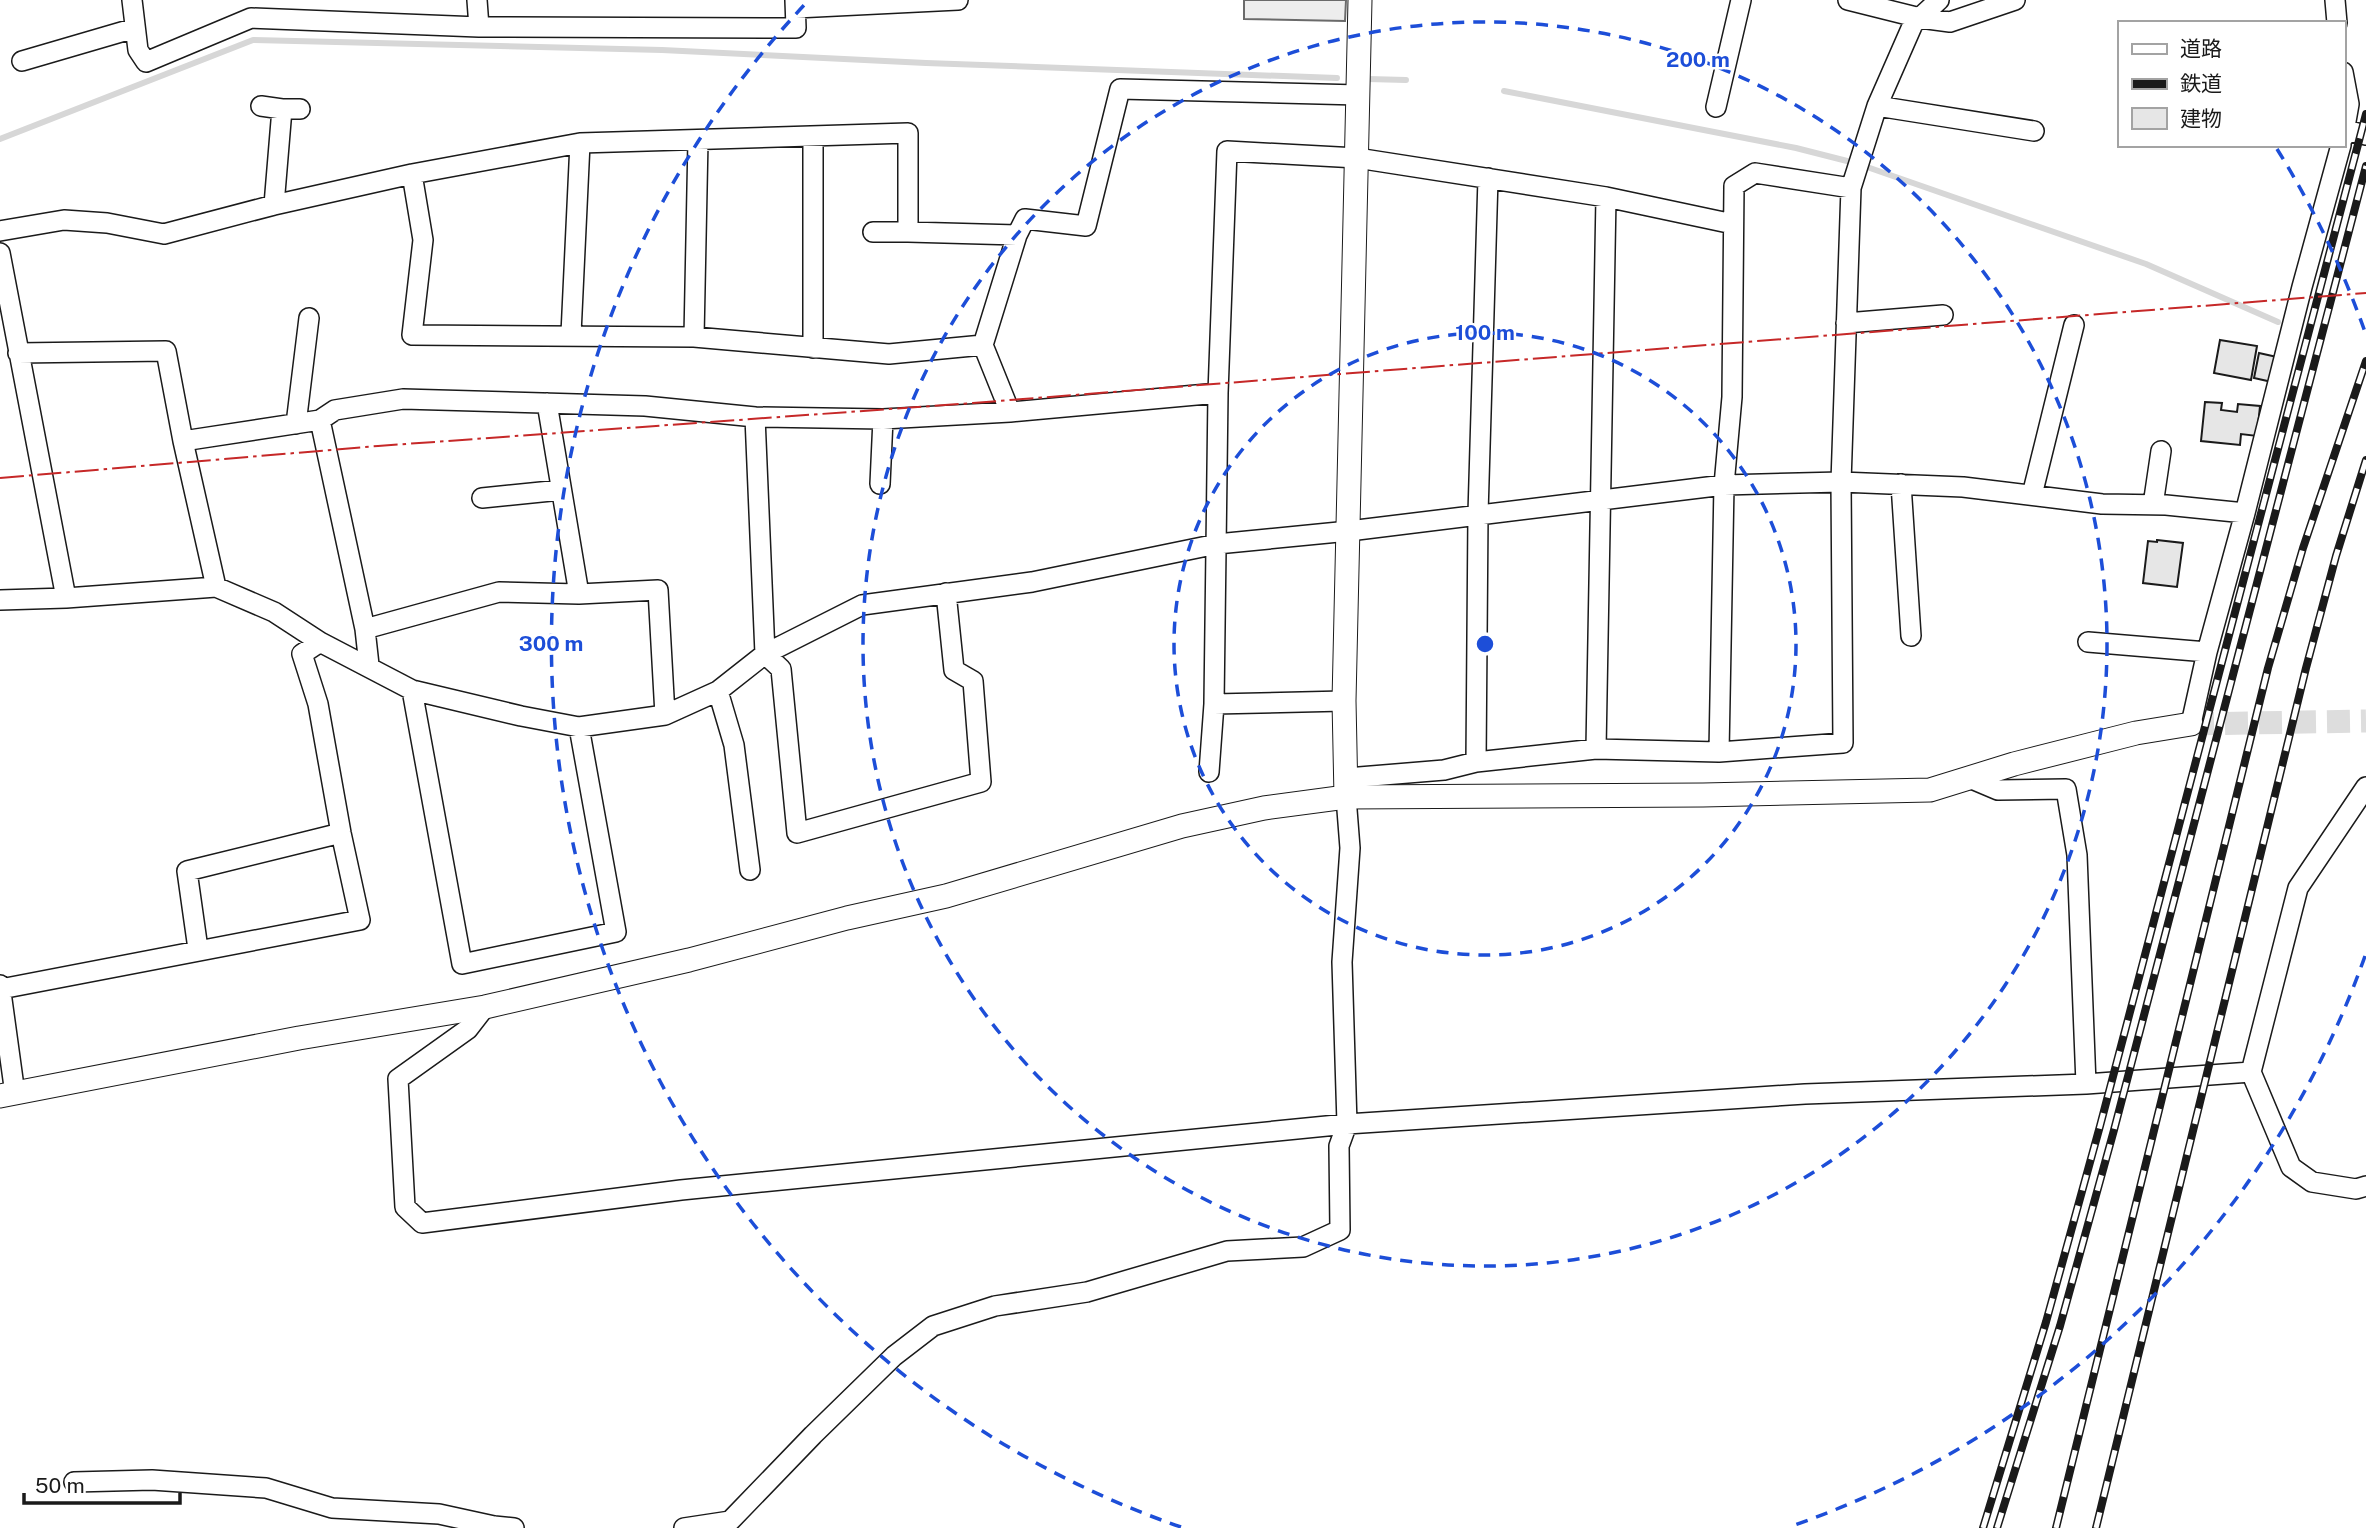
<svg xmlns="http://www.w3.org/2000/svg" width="2366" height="1528" font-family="'Public Sans','Noto Sans JP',sans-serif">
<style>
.built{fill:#ededed;stroke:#6a6a6a;stroke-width:2}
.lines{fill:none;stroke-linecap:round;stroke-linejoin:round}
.stream{stroke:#d7d7d7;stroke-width:6}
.building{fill:#e6e6e6;stroke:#1a1a1a;stroke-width:2}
.tertiary-tunnel{stroke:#ddd;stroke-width:23;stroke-dasharray:23 11;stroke-linecap:butt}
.minor-casing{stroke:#1a1a1a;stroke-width:22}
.tertiary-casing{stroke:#1a1a1a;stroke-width:25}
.minor{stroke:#fff;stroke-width:19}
.tertiary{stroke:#fff;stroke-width:23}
.rail-casing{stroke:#1a1a1a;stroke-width:8}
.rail{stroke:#fff;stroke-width:5;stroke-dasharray:16;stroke-linecap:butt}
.power{stroke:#c62828;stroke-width:2;stroke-dasharray:24 5 3.5 5;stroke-linecap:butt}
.ring{fill:none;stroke:#1d4ed8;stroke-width:3.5;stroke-dasharray:12 9}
.centre{fill:#1d4ed8;stroke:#fff;stroke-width:3.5}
.ring-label{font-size:21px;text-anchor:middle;font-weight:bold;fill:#1d4ed8;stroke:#fff;stroke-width:5;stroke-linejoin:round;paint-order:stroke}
</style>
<rect width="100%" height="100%" fill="#fff"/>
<path class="built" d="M 1244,0 L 1346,0 L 1345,21 L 1244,19 Z"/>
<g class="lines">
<path class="stream" d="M 1368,79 L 1406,80
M 1504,91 L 1796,148 L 1851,162
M 0,139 L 253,40 L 662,50 L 926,63 L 1337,78
M 1867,167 L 2146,264 L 2278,322"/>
</g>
<path class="building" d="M 2220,340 L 2257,346 L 2251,380 L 2214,373 Z
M 2259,353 L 2277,357 L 2272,382 L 2254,378 Z
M 2205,402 L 2222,403 L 2221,410 L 2237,412 L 2238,404 L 2260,406 L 2257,436 L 2241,434 L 2240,445 L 2201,441 Z
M 2157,540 L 2183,543 L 2177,587 L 2143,583 L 2148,541 L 2157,542 Z"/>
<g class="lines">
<path class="tertiary-tunnel" d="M 2191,724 L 2366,721"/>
<g class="minor-casing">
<path id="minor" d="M 132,0 L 138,50 L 146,62 L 251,18 L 479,27 L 796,28 L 795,0
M 477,0 L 479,27
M 1848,0 L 1920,18 L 1950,22 L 2015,0
M 2335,0 L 2337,23
M 796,8 L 958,0
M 22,61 L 135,28
M 2343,72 L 2349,104 L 2343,138
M 261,106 L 282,109 L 274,205
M 1877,106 L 2034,131
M 1716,107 L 1741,0
M 282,109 L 300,109
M 2345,130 L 2366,135
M 412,174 L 423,240 L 412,335 L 694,337 L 889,354 L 983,345 L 1017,235 L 1025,219 L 1086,226 L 1120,89 L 1359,95
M 0,231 L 64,220 L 107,223 L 164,234 L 274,205 L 412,174 L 580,143 L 908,133 L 908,232 L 1017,235
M 873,232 L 908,232
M 0,253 L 66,598
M 1846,323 L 1943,315
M 571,334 L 580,143
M 694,337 L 698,140
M 983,345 L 1010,412
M 813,348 L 813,136
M 18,353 L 166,351 L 183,441
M 547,403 L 579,594
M 296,424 L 309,318
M 880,484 L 883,419
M 1901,484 L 1911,636
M 2032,495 L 2074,325
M 482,498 L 561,490
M 2153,505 L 2161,451
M 216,587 L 183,441 L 320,420
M 946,593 L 954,670 L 973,681 L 981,782 L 797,833 L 781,669 L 765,654 L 755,417 L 883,419 L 1010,412 L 1218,393
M 0,600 L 66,598 L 216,587 L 274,612 L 320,642 L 412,690 L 521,716 L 579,727 L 665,715 L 718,691 L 765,654 L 862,605 L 1032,582 L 1217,544 L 1349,531 L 1724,485 L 1841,482 L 1963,487 L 2102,504 L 2166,505 L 2245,513 L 2302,287 L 2341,145
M 365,629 L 499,592 L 579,594 L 658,590 L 665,715
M 2088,642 L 2207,652
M 369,665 L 365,629 L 320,420 L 335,410 L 403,399 L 645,406 L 755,417
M 412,690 L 462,964 L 616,932 L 579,727
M 718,691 L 734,745 L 750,870
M 1214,704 L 1344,701
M 2191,724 L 2207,652 L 2245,513
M 1596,749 L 1606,197
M 1719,752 L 1724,485 L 1732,397 L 1734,186 L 1755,173 L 1851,188
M 1476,762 L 1478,514 L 1488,178
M 1209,772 L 1214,704 L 1218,393 L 1227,151 L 1357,158 L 1606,197 L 1733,224
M 1347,778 L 1444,770 L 1476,762 L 1596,749 L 1719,752 L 1843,743 L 1841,482 L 1851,188 L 1877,106 L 1913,24 L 1939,0
M 1972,779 L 1998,790 L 2066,789 L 2077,855 L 2086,1084
M 2366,787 L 2298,888 L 2251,1072 L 2291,1167 L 2312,1182 L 2356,1189 L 2366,1186
M 198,949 L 187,871 L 341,833
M 0,985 L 15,1094
M 1,989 L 360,920 L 341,833 L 318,704 L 302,654 L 320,642
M 485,1007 L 468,1029 L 398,1079 L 405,1207 L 422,1223 L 681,1190 L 1347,1124 L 1805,1094 L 2086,1084 L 2251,1072
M 74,1482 L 152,1480 L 266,1488 L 332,1508 L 439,1514 L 494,1526 L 514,1528
M 684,1528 L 730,1521 L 813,1435 L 894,1356 L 933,1326 L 995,1306 L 1087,1292 L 1227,1251 L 1303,1247 L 1340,1230 L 1339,1146 L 1347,1124 L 1342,962 L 1350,848 L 1346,797"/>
</g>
<g class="tertiary-casing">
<path id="tertiary" d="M 1346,797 L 1344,701 L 1360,0
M 0,1096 L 299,1038 L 485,1007 L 689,960 L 847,918 L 946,896 L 1182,826 L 1264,808 L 1346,797 L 1703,795 L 1930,790 L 2014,764 L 2136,733 L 2191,724"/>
</g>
<use href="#minor" class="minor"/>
<use href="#tertiary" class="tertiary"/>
<g class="rail-casing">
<path id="rail" d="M 1983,1528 L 2046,1322 L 2100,1126 L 2366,114
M 1997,1528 L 2060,1326 L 2114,1130 L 2366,166
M 2056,1528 L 2268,668 L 2303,548 L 2366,361
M 2096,1528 L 2306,668 L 2336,556 L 2366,460"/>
</g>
<use href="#rail" class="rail"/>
<path class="power" d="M 0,478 L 378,446 L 973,403 L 2366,293"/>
</g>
<g class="ring">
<circle cx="1485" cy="644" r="311"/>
<circle cx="1485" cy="644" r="622"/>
<path d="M2365 956A934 934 0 0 1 1789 1527M1181 1527A934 934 0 0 1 808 1M2277 149A934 934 0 0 1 2365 332"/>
</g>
<circle cx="1485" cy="644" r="10" class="centre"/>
<g class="ring-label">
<text x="1698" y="67">200 m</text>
<text x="1485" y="340">100 m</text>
<text x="551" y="651">300 m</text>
</g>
<rect x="2118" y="21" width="228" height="126" fill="#ffffff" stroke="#a3a3a3" stroke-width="2"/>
<rect x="2132" y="44" width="35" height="10" fill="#ffffff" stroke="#a3a3a3" stroke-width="2"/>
<text x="2180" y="56" font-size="21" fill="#1a1a1a">道路</text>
<rect x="2132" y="79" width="35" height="10" fill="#1a1a1a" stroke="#a3a3a3" stroke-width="2"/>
<text x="2180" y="91" font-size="21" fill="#1a1a1a">鉄道</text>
<rect x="2132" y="108" width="35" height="21" fill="#e6e6e6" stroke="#a3a3a3" stroke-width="2"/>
<text x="2180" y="126" font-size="21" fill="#1a1a1a">建物</text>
<path d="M24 1493v10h156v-10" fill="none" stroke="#1a1a1a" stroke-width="3.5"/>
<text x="35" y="1493" font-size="21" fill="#1a1a1a" stroke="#ffffff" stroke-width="5" paint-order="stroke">50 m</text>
</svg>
